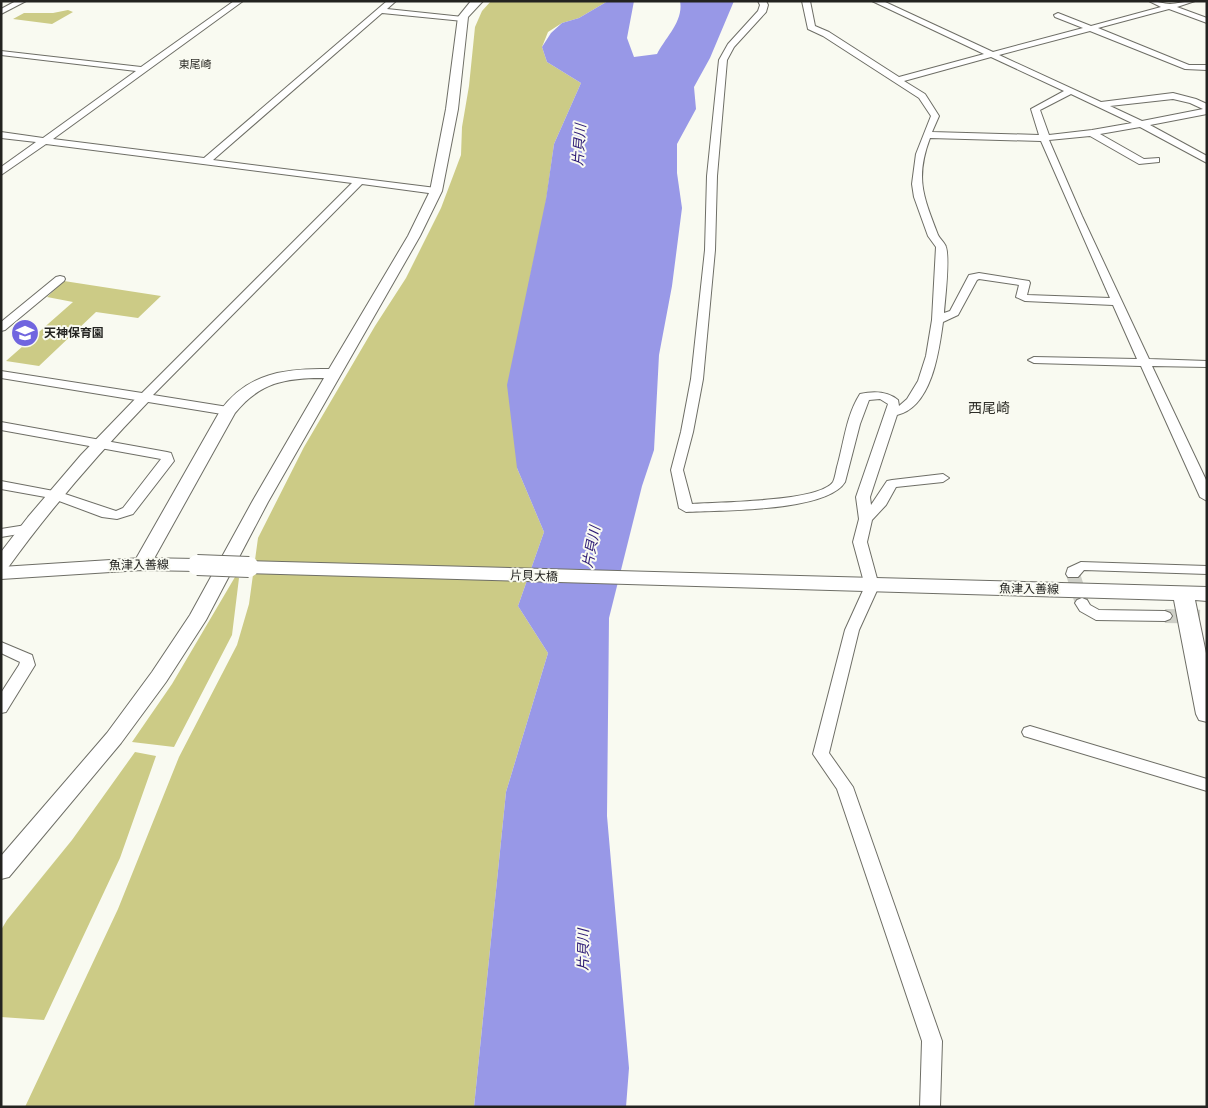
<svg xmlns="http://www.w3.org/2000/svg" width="1208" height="1108" font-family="Helvetica,'Noto Sans JP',sans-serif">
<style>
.green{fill:#cccb86}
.water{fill:#9898e7}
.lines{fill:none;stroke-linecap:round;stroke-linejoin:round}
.minor-tunnel{stroke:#cecfc7;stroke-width:14;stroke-dasharray:14 7;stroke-linecap:butt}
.minor-casing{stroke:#6e6e66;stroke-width:2}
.tertiary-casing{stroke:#6e6e66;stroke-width:2}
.secondary-casing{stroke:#6e6e66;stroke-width:2}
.minor{fill:#fff;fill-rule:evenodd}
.tertiary{fill:#fff;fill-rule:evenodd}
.secondary{fill:#fff;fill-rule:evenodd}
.secondary-bridge-casing{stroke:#6e6e66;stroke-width:22;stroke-linecap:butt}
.secondary-bridge{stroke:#fff;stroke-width:20}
.labels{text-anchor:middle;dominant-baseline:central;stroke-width:4;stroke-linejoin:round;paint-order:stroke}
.far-neighbourhood-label{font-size:11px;fill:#2e2e28;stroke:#f9faf1}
.poi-label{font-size:12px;font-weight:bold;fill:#232320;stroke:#f9faf1;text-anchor:start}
.street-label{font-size:12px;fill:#232320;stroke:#f9faf1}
.water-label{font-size:14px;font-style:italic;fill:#2c1a75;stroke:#f9faf1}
.neighbourhood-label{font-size:14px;fill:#2e2e28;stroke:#f9faf1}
</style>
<rect width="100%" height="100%" fill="#f9faf1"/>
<path class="green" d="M 491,1 L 608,1 L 579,18 L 562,23 L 548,32 L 542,47 L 547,62 L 581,83 L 554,144 L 545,208 L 530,278 L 517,468 L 544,532 L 518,606 L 548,653 L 506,792 L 474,1107 L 25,1107 L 118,909 L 179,757 L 237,645 L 249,604 L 258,538 L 304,447 L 375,326 L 406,278 L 441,208 L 461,155 L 462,127 L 469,86 L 475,27 L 482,11 Z
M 68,10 L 73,12 L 52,24 L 13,19 L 24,13 L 53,13 Z
M 64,281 L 161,296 L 138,318 L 96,312 L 39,366 L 6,361 L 73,302 L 47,297 Z
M 235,577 L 239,578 L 232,635 L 174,747 L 132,742 L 172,684 Z
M 135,752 L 156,756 L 120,858 L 44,1020 L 1,1017 L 1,930 L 7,920 L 72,840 Z"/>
<path class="water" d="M 608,1 L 634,1 L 627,38 L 634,57 L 657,54 C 665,38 684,21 680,1 L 734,1 L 710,58 L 694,87 L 696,109 L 677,144 L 677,173 L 682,208 L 672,286 L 659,355 L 654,450 L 642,486 L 609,618 L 607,816 L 629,1068 L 626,1107 L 474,1107 L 506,792 L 548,653 L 518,606 L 544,532 L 517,468 L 507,385 L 546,199 L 554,144 L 581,83 L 547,62 L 542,47 L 551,33 L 562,23 L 579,18 Z"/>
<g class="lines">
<path class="minor-tunnel" d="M 1073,574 L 1082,603
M 1165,616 L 1207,617"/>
<g class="minor-casing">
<path id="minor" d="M 16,1 L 26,1 L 1,14 L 1,9 Z
M 234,1 L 243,1 L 53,139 L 204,158 L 387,1 L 396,1 L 387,9 L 463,17 L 467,19 L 463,21 L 382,13 L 213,160 L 436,188 L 441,191 L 436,194 L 362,184 L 153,395 L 228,407 L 232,408 L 234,411 L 232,414 L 228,415 L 1,378 L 1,371 L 142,393 L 352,183 L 46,144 L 1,175 L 1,167 L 36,142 L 1,138 L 1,132 L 43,138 L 136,71 L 1,55 L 1,51 L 141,67 Z
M 758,1 L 766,1 L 768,5 L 766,12 L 734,47 L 727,60 L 717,176 L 715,250 L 703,379 L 693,432 L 683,470 L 692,504 C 717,502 819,502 833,482 C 835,478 836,471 837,467 C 844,443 846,416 860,394 C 874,391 887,391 898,400 L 899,406 L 907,399 L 918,381 L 926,356 L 932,320 L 936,247 L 928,236 L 914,197 L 912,184 L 916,154 L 931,116 L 919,98 L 823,36 L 808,29 L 802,1 L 810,1 L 815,26 L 829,32 L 899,77 L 984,54 L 872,1 L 883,1 L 993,52 L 1083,28 L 1055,17 L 1054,15 L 1058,13 L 1091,26 L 1161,7 L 1149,1 C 1157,1 1164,4 1170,4 C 1176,4 1186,1 1195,1 L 1177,7 L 1207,18 L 1207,23 L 1169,9 L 1098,28 L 1189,65 L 1207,65 L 1207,70 L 1185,69 L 1090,31 L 999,55 L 1101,102 L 1173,93 L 1196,99 L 1207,104 L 1207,114 L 1150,125 L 1207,156 L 1207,163 L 1140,127 L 1100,134 L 1144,159 L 1159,158 L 1159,162 L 1139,164 L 1090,136 L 1049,140 L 1082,216 L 1149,359 L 1207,361 L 1207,367 L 1152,366 L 1207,482 L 1207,501 L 1200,497 L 1141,366 L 1034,363 L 1028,360 L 1034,357 L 1137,359 L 1113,305 L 1025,301 L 1016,297 L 1019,285 L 979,279 L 977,280 L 958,315 L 943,322 C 939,351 932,407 897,415 L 870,497 L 871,505 L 887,481 L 892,480 L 943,474 L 949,478 L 943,482 L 896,487 L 886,505 L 872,520 L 867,542 L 879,586 L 859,630 L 829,753 L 853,787 L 942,1041 L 940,1107 L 920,1107 L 922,1041 L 837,789 L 813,754 L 845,630 L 865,586 L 853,542 L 859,519 L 856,497 L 888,404 L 880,399 L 869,400 L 860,424 L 845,482 C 827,512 720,510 686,512 L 679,508 L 671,470 L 681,432 L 691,379 L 705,250 L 707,176 L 719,60 L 728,44 L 758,11 L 760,5 ZM 991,57 L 1064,91 L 1031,109 L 1039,135 L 932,132 L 939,116 L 925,94 L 904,81 ZM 1071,94 L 1132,123 L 1092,130 L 1049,135 L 1040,110 ZM 1173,99 L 1190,103 L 1203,109 L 1142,121 L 1110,106 ZM 930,138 L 1041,141 L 1110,298 L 1027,295 L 1030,283 L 1029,281 L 979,273 L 969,275 L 950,311 L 944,313 C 945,299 950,260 946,247 C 945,243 940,239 938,235 C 923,196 915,178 930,138 Z
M 60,276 L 64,277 L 65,279 L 64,281 L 5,330 L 1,331 L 1,322 L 56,277 Z
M 1,422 L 167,452 L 171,453 L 174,461 L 133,514 L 117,519 L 102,517 L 51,498 L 1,489 L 1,481 L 59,492 L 116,511 L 123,508 L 161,459 L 1,430 Z
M 26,525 L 31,526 L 33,529 L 31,532 L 1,537 L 1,529 Z
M 1081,562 L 1207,566 L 1207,574 L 1084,570 L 1078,577 L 1068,577 L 1066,574 L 1068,568 Z
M 1082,598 L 1087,600 L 1090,605 L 1099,610 L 1165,611 L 1170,613 L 1172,616 L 1170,619 L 1165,621 L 1096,620 L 1080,611 L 1075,603 L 1077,600 Z
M 1,642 L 32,655 L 35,665 L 6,712 L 1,713 L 1,693 L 19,665 L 20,662 L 1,653 Z
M 1030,726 L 1207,779 L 1207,791 L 1024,736 L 1022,732 L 1024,728 Z"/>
</g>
<g class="tertiary-casing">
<path id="tertiary" d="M 471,1 L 483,1 L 468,17 L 458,109 L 442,191 L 420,236 L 268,502 L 206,620 L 166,682 L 121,743 L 9,877 L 1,879 L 1,856 L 107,733 L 152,672 L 190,615 L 252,502 L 324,378 C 286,378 260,382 235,413 L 151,564 L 148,568 L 142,569 L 136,568 L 133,564 L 220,411 C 247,373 286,368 329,369 L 408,236 L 430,191 L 446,109 L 458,17 Z
M 144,393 L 149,395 L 152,398 L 149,401 C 98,454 50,509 7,569 L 1,570 L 1,552 L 28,517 L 81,455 L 139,395 Z"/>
</g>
<g class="secondary-casing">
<path id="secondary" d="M 142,558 L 197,559 L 204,561 L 207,565 L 204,569 L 197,571 L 142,570 L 1,579 L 1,567 Z
M 249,561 L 1207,587 L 1207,601 L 1195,600 L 1207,658 L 1207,722 L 1199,720 L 1196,714 L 1174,600 L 249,573 L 242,571 L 239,567 L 242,563 Z"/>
</g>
<use href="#minor" class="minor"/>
<use href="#tertiary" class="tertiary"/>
<use href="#secondary" class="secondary"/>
<g class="secondary-bridge-casing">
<path id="secondary-bridge" d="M 197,565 L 249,567"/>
</g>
<use href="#secondary-bridge" class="secondary-bridge"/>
</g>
<defs>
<g id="school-disc" transform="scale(1.4375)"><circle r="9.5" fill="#7065df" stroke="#f9faf1"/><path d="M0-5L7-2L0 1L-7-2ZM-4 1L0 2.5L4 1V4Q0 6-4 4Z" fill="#fff"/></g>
</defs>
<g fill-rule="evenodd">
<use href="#school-disc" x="25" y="333"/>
</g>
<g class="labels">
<g class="far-neighbourhood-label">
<text x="195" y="64">東尾崎</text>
</g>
<g class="poi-label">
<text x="44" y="333">天神保育園</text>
</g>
<g class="street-label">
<text transform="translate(139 565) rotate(-1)">魚津入善線</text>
<text transform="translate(534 576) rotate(2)">片貝大橋</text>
<text transform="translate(1029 589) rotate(1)">魚津入善線</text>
</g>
<g class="water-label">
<text transform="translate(579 145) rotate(-86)">片貝川</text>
<text transform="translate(591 547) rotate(-79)">片貝川</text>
<text transform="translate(583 950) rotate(-89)">片貝川</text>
</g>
<g class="neighbourhood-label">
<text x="989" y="408">西尾崎</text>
</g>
</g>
<rect width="1208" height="1108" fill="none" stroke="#232320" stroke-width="5"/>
</svg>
